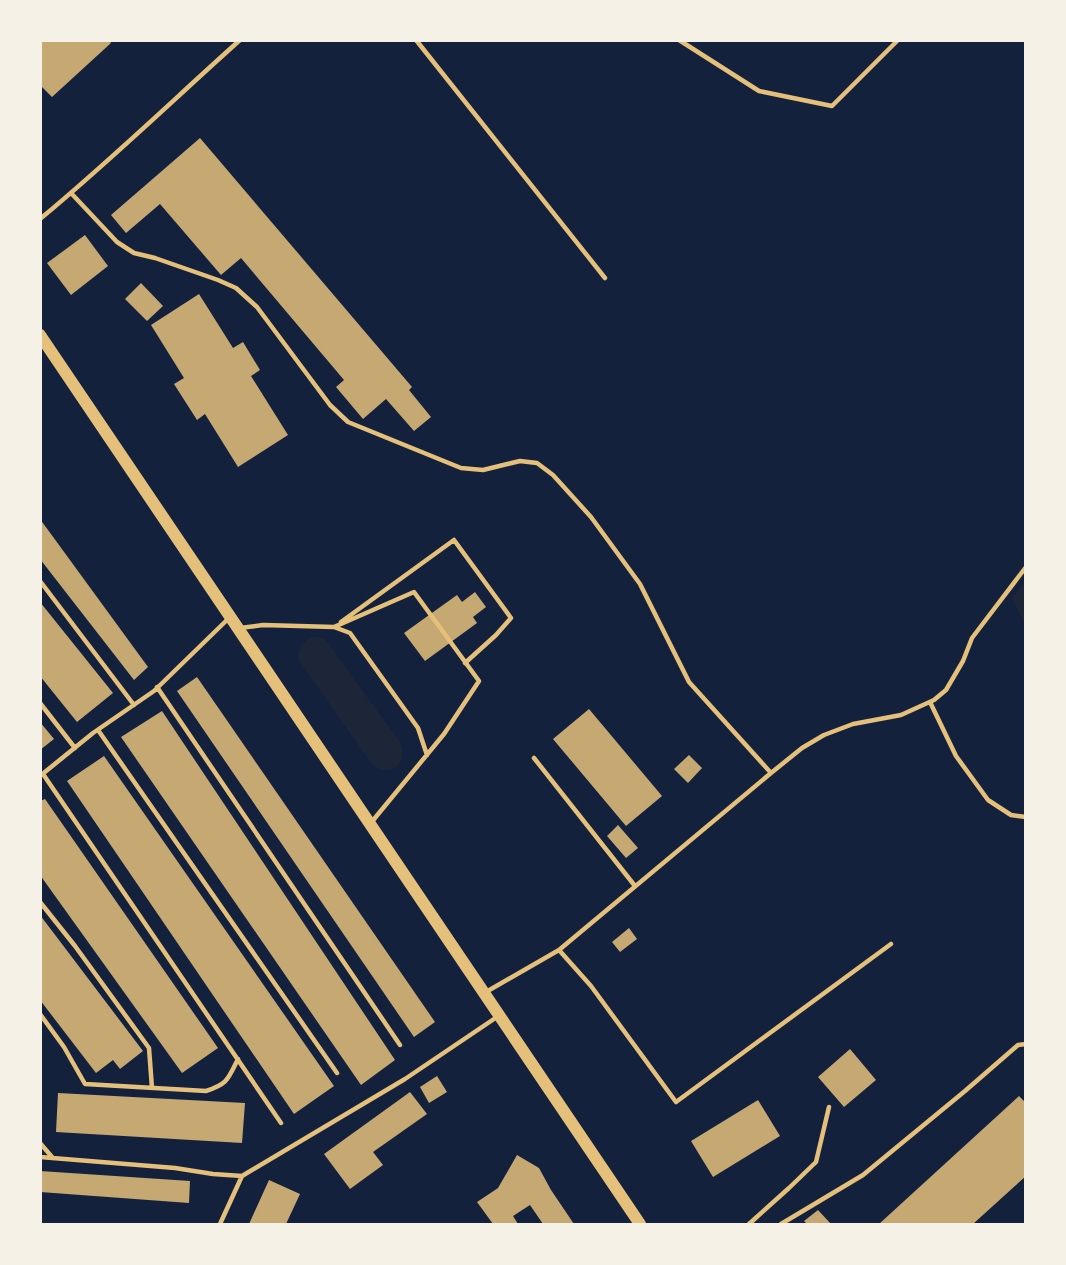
<svg xmlns="http://www.w3.org/2000/svg" width="1066" height="1265" font-family="'Alegreya Sans',sans-serif">
<style>
.green{fill:#1d2539}
.building{fill:#c6a872}
.lines{fill:none;stroke-linecap:round;stroke-linejoin:round}
.service{stroke:#e5c07b;stroke-width:4.5}
.secondary{stroke:#e5c07b;stroke-width:12}
</style>
<rect width="100%" height="100%" fill="#14213d"/>
<path class="green" d="M 1025,581 L 1025,624 L 1012,599 Z
M 312,637 L 319,637 L 325,639 L 400,742 C 410,764 389,780 371,763 L 298,659 C 298,648 302,642 312,637 Z"/>
<path class="building" d="M 40,40 L 109,40 L 111,43 L 52,97 L 40,85 Z
M 200,138 L 412,387 L 409,390 L 431,417 L 414,431 L 386,399 L 363,419 L 336,387 L 344,380 L 241,258 L 221,275 L 160,204 L 126,233 L 111,215 Z
M 85,235 L 108,266 L 71,295 L 47,263 Z
M 141,283 L 163,306 L 147,321 L 125,299 Z
M 199,294 L 233,348 L 243,342 L 260,370 L 251,376 L 288,435 L 238,467 L 205,414 L 197,420 L 174,384 L 184,378 L 151,325 Z
M 40,519 L 148,667 L 134,680 L 40,559 Z
M 475,592 L 486,607 L 473,617 L 477,623 L 425,661 L 404,633 L 457,595 L 462,602 Z
M 40,602 L 113,693 L 77,722 L 40,676 Z
M 197,677 L 435,1022 L 414,1037 L 177,691 Z
M 589,709 L 662,796 L 626,826 L 553,739 Z
M 162,711 L 395,1060 L 361,1085 L 121,737 Z
M 40,722 L 54,739 L 40,750 Z
M 689,755 L 702,768 L 688,783 L 674,769 Z
M 104,756 L 334,1086 L 294,1114 L 67,781 Z
M 45,799 L 218,1048 L 182,1073 L 40,875 L 40,801 Z
M 618,825 L 638,848 L 626,858 L 607,836 Z
M 40,915 L 143,1051 L 120,1069 L 113,1060 L 96,1073 L 40,1000 Z
M 629,928 L 637,939 L 620,952 L 612,942 Z
M 850,1049 L 876,1080 L 844,1107 L 818,1077 Z
M 437,1076 L 447,1092 L 429,1103 L 420,1087 Z
M 410,1092 L 427,1114 L 373,1152 L 383,1165 L 350,1189 L 324,1154 Z
M 58,1093 L 245,1103 L 242,1143 L 56,1132 Z
M 1019,1096 L 1026,1103 L 1026,1176 L 973,1224 L 879,1224 Z
M 758,1100 L 780,1136 L 713,1177 L 691,1141 Z
M 517,1155 L 539,1168 L 551,1190 L 574,1224 L 543,1224 L 530,1205 L 513,1216 L 518,1224 L 493,1224 L 477,1202 L 498,1188 Z
M 40,1171 L 190,1181 L 189,1203 L 40,1192 Z
M 269,1180 L 300,1194 L 286,1224 L 249,1224 Z
M 818,1210 L 831,1224 L 807,1224 L 804,1221 Z"/>
<g class="lines">
<path class="service" d="M 416,40 L 605,278
M 679,40 L 759,91 L 832,106 L 898,40
M 71,193 L 117,242 L 134,253 L 155,258 L 218,280 L 236,288 L 257,307 L 330,405 L 348,422 L 461,468 L 483,470 L 520,461 L 537,463 L 553,475 L 591,517 L 640,584 L 689,682 L 771,773
M 40,219 C 109,162 173,100 240,40
M 40,581 L 134,705
M 341,622 L 454,540 L 511,618 L 496,635 L 465,663
M 334,627 L 350,633 L 418,728 L 427,755
M 240,628 L 263,625 L 334,627 L 414,592 L 479,681 L 444,734 L 370,824
M 157,687 L 400,1045
M 930,702 L 956,756 L 988,800 L 1011,815 L 1026,817
M 40,703 L 75,748
M 98,730 L 337,1073
M 534,758 L 635,886
M 43,774 L 281,1123
M 40,776 L 93,733 L 154,691 L 229,618
M 40,902 L 75,946 L 149,1048 L 152,1088
M 559,950 L 591,986 L 676,1102 L 891,944
M 486,992 L 559,950 L 771,773 L 802,748 L 824,735 L 853,724 L 901,715 L 934,700 L 946,690 L 963,661 L 972,638 L 1026,567
M 40,1014 L 64,1047 L 85,1084 L 206,1091 C 228,1084 228,1079 238,1059
M 40,1143 L 52,1157
M 40,1157 L 175,1168 L 213,1174 L 242,1176
M 220,1224 L 242,1176 L 405,1079 L 497,1017
M 749,1224 L 789,1188 L 816,1162 L 829,1107
M 781,1224 L 863,1175 L 965,1091 L 1018,1045 L 1026,1044"/>
<path class="secondary" d="M 40,335 L 640,1224"/>
</g>
<rect width="1066" height="1265" fill="none" stroke="#f6f1e7" stroke-width="84"/>
</svg>
